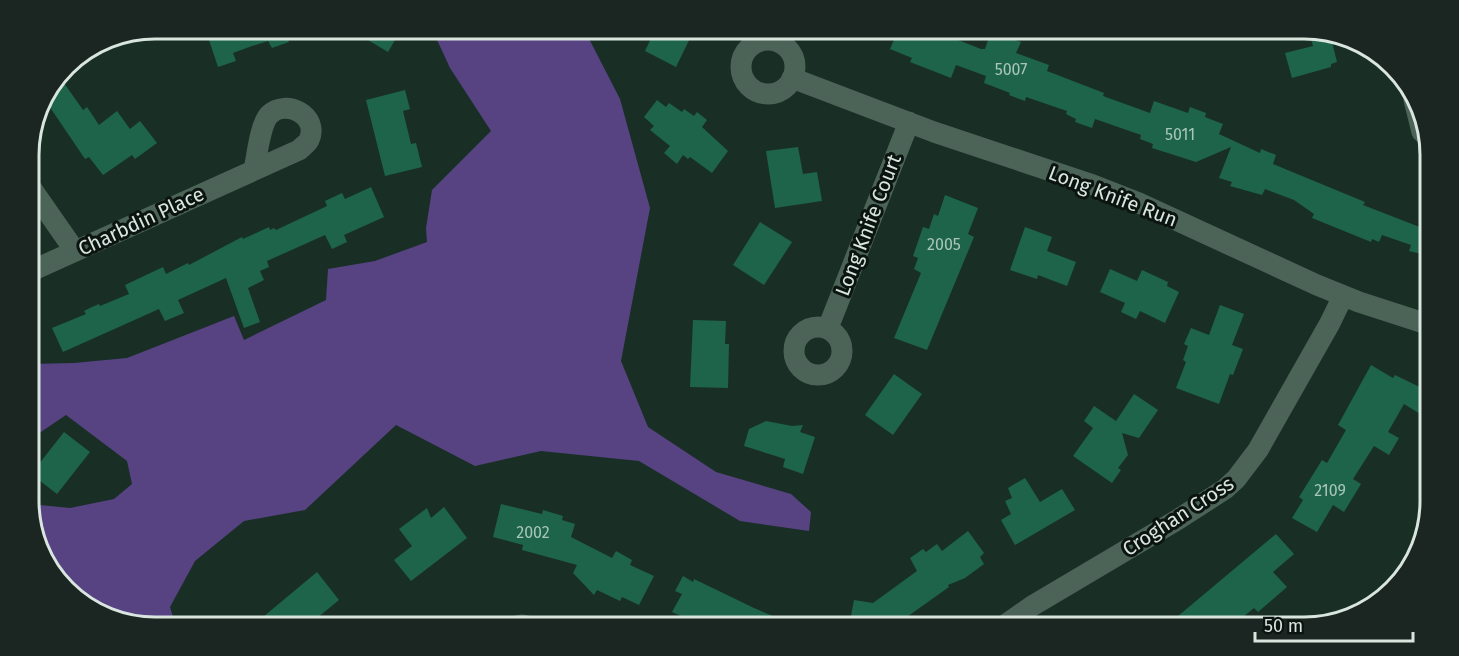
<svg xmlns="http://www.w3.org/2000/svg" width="1459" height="656" font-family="'Fira Sans',sans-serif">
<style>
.forest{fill:#574282}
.building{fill:#1d644a}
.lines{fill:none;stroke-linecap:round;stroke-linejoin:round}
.minor{stroke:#4c6358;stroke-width:21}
.labels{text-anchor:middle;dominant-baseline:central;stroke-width:6;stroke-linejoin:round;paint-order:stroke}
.number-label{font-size:16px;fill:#aac6ba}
.street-label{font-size:20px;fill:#d9e6e0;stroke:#0b1410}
.rim{fill:none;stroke:#d9e6e0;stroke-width:3}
</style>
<rect width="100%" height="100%" fill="#192f25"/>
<path class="forest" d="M 432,29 L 584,29 L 620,99 L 650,208 L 621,361 L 648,427 L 716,472 L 791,494 L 811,512 L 809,531 L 740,521 L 639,461 L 541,451 L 475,466 L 396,425 L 305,510 L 244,521 L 195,561 L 170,607 L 176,627 L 155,627 L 107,618 L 55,578 L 30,518 L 30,504 L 70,508 L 114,499 L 132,484 L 127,461 L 66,415 L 29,440 L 29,364 L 74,363 L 127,358 L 234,316 L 244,340 L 326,300 L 328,269 L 375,261 L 427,242 L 426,228 L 432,190 L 491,131 L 450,68 Z"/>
<path class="building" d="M 205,28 L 296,28 L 296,32 L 286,35 L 289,42 L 272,48 L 268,41 L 252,46 L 233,53 L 236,61 L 218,67 Z
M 348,28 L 402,28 L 388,52 Z
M 656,28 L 695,28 L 676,67 L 645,51 Z
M 899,28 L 945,28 L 943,34 L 981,49 L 985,49 L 991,31 L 1021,42 L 1016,53 L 1049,65 L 1047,71 L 1104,93 L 1103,96 L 1150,113 L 1154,101 L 1188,113 L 1190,107 L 1206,113 L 1205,117 L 1223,124 L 1219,134 L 1260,153 L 1261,149 L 1276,155 L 1273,164 L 1365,202 L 1363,205 L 1430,231 L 1430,256 L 1409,251 L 1411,245 L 1382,235 L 1379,242 L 1372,239 L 1371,242 L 1312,218 L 1314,214 L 1294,200 L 1265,189 L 1262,195 L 1230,186 L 1232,182 L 1219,178 L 1231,147 L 1196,162 L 1152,148 L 1153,144 L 1140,139 L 1141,135 L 1095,119 L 1092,128 L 1075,122 L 1076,119 L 1066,114 L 1067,111 L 1026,97 L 1025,101 L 1009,95 L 1010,93 L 984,83 L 986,76 L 956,65 L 951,78 L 910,62 L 912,58 L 890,49 Z
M 1308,29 L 1330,34 L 1337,62 L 1331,64 L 1331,67 L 1292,78 L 1285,53 L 1313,46 Z
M 59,76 L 83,110 L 87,107 L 99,125 L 117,111 L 130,129 L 140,121 L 157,143 L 135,159 L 132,155 L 103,175 L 89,157 L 85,159 L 43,97 Z
M 405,90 L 410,109 L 403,111 L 411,144 L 416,143 L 422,167 L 385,176 L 366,100 Z
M 657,100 L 666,107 L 669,103 L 682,112 L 684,109 L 694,116 L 697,112 L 707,120 L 702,127 L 728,151 L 712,173 L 690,157 L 688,159 L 683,155 L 677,164 L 664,153 L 670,146 L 650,130 L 654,126 L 644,117 Z
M 798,147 L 803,174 L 817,172 L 822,201 L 775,208 L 766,151 Z
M 371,187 L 384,217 L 344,235 L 347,242 L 332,249 L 325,235 L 267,261 L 269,267 L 260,271 L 264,280 L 248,288 L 260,322 L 244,328 L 226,278 L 178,300 L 184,313 L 165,321 L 159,309 L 63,352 L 52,328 L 86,314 L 84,311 L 92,307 L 99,304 L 100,306 L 129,294 L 125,285 L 163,267 L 166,274 L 188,263 L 189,265 L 242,237 L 243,239 L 269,227 L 270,230 L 274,228 L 276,230 L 327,206 L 325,201 L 342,193 L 345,199 Z
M 945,195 L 978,208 L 968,234 L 974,237 L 927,350 L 894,338 L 921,273 L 914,269 L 918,258 L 913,256 L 923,227 L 929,229 L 934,214 L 938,216 Z
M 760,222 L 792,242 L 764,285 L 733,265 Z
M 1025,227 L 1052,237 L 1047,251 L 1076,262 L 1067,286 L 1038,275 L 1037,279 L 1010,270 Z
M 1110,269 L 1137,281 L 1142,270 L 1168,282 L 1167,286 L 1179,292 L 1165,323 L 1140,311 L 1136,319 L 1121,312 L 1125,303 L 1100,292 Z
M 1220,305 L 1244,314 L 1232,345 L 1243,349 L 1233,375 L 1230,374 L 1219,404 L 1176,388 L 1186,362 L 1183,360 L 1188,346 L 1184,344 L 1191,328 L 1209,335 Z
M 693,320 L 726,321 L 725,344 L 729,344 L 728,388 L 690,387 Z
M 1371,365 L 1393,378 L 1395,375 L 1430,392 L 1430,401 L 1422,415 L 1404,404 L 1388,432 L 1399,438 L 1389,455 L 1374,446 L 1353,479 L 1361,484 L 1344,512 L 1333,505 L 1317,532 L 1292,518 L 1303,500 L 1299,497 L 1322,460 L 1327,463 L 1346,430 L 1338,425 Z
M 894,374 L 922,394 L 893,435 L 865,415 Z
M 1134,394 L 1158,410 L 1139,438 L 1122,433 L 1128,455 L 1118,468 L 1121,470 L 1112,483 L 1073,456 L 1093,428 L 1084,421 L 1094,406 L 1116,421 Z
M 766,421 L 792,426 L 803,425 L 800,432 L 815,437 L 803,474 L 783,467 L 785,459 L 744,446 L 749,429 Z
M 64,432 L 90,452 L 57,494 L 31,474 Z
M 1025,478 L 1040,502 L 1062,489 L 1075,510 L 1015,545 L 1001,520 L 1011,514 L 1005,501 L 1012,498 L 1008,488 Z
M 501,504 L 542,514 L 543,510 L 563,516 L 562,520 L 575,524 L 571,537 L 612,558 L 616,551 L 632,560 L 630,565 L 654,576 L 639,605 L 622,597 L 620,601 L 597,590 L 594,595 L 573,573 L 577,565 L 522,550 L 523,545 L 493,537 Z
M 444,507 L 467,538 L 411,581 L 394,560 L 412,546 L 399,529 L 427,508 L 431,518 Z
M 968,531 L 984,553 L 980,557 L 984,564 L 965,578 L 948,585 L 949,587 L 904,619 L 912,627 L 855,627 L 850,621 L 854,600 L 873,603 L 917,571 L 910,558 L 923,549 L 926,552 L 937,544 L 942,551 Z
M 1276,534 L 1294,554 L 1273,572 L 1287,587 L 1258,612 L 1254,608 L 1231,627 L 1165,627 Z
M 317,572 L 339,600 L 306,627 L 251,627 Z
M 683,576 L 693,582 L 694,579 L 754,608 L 799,627 L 705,627 L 672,612 L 682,594 L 675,591 Z"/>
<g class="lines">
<path class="minor" d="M741 67a27 27 0 1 1 54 0a27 27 0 1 1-54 0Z
M 792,78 L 934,132 L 1093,185 L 1139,203 L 1317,285 L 1359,302 L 1430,325
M 1414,100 L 1422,132
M 29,185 L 75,251
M 29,272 L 299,150 C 302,147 308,143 309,140 C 320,116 286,98 269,115 C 260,125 257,156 254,170
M794 351a24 24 0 1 1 48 0a24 24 0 1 1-48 0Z
M 828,328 L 909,122
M 510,627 L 522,625 L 532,627
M 1002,627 L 1032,606 L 1177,520 L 1225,489 L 1236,479 L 1258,450 L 1330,323 L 1343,296"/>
</g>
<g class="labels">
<g class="number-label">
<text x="1011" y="69">5007</text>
<text x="1180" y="134">5011</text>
<text x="944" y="244">2005</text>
<text x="1330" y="490">2109</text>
<text x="533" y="532">2002</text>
</g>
<g class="street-label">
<text transform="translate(1113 196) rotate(21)">Long Knife Run</text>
<text transform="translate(141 221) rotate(-25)">Charbdin Place</text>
<text transform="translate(868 225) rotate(-69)">Long Knife Court</text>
<text transform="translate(1178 516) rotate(-33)">Croghan Cross</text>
</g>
</g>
<path d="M0 0H1459V656H0ZM155 39H1304A116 116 0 0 1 1420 155V501A116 116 0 0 1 1304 617H155A116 116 0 0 1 39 501V155A116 116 0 0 1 155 39Z" fill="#1b2521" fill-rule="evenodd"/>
<path class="rim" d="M155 39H1304A116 116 0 0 1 1420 155V501A116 116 0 0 1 1304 617H155A116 116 0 0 1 39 501V155A116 116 0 0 1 155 39Z"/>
<path d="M1255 632v9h158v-9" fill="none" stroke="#d9e6e0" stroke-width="3"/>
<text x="1264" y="632" font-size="18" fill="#d9e6e0" stroke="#0b1410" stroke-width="4.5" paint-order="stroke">50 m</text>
</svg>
